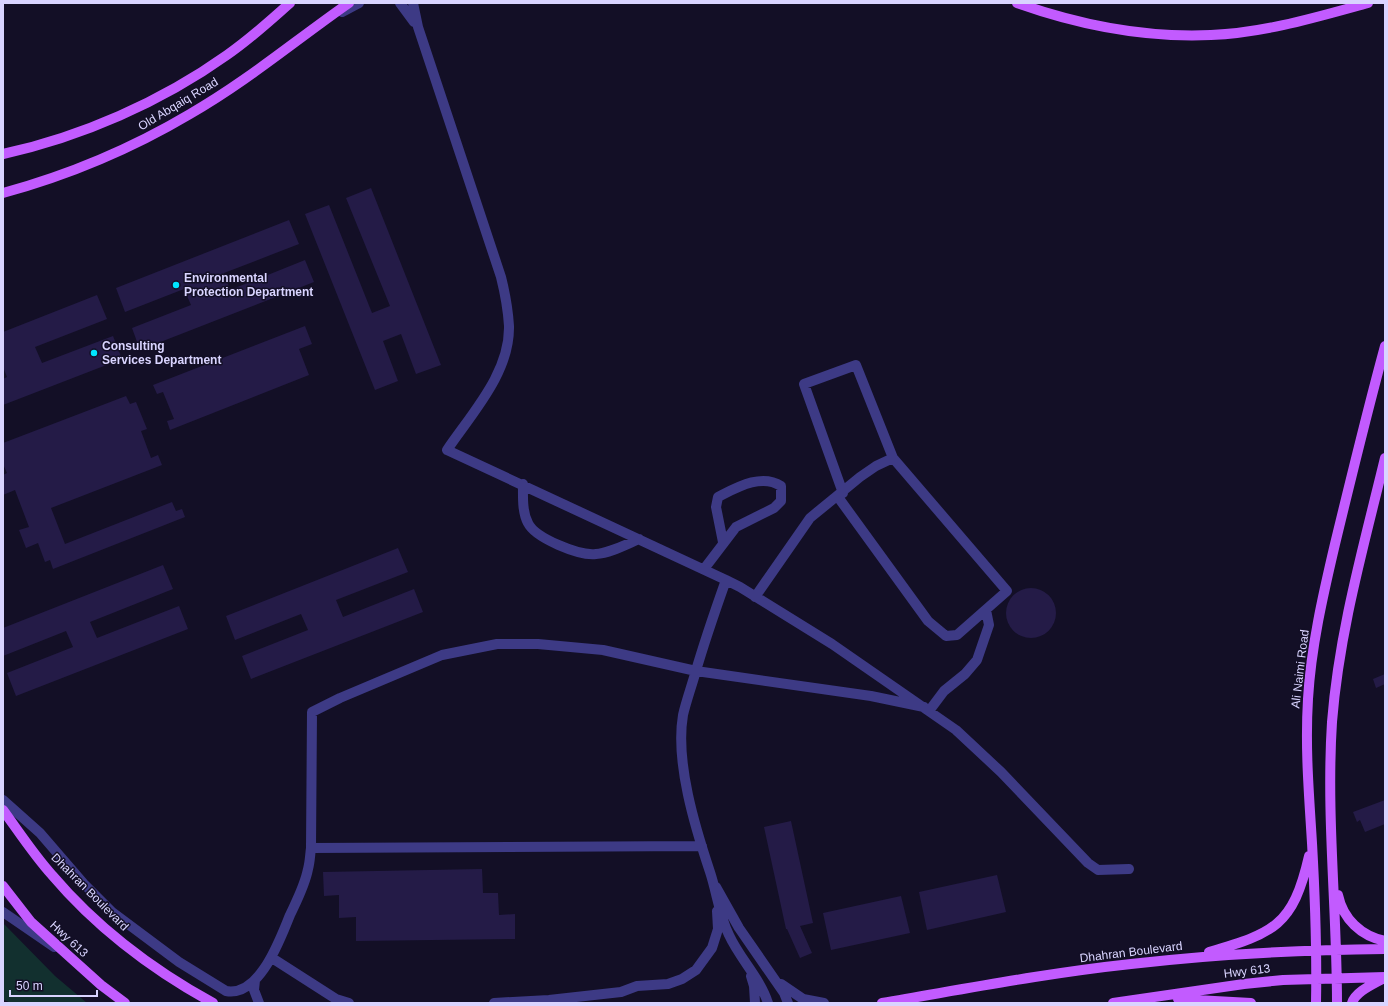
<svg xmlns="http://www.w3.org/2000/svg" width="1388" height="1006" font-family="Arial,sans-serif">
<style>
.green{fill:#12302f}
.building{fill:#241b47}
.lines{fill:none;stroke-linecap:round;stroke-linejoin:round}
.minor{stroke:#3d3a85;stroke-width:10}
.major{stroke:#c25bff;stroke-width:10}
.poi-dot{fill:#00e5ff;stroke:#130f26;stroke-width:1.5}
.labels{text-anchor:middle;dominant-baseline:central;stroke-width:3;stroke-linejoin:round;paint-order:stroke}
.street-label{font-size:12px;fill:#d9d4ff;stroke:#130f26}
.poi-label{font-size:12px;font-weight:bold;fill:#d9d4ff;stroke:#130f26;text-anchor:start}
</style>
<rect width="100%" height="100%" fill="#130f26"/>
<path class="green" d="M 3,923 L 55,976 L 87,1003 L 11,1003 L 4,1000 Z"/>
<path class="building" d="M 371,188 L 441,365 L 416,374 L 401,334 L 383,341 L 398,381 L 375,390 L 305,214 L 329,205 L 372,313 L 390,306 L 346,198 Z
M 289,220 L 299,244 L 224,273 L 230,290 L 305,260 L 314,282 L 140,350 L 132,328 L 191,305 L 184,289 L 125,312 L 116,288 Z
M 97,295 L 107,319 L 35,347 L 42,363 L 113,336 L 122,359 L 3,405 L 3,379 L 7,377 L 3,367 L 3,332 Z
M 305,326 L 312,344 L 299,349 L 309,375 L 170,430 L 167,421 L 174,419 L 163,392 L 157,394 L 153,385 Z
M 126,396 L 130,404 L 136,402 L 147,429 L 141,431 L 151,458 L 158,455 L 162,465 L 51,508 L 65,544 L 172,502 L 176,511 L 182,509 L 185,517 L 53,569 L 50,560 L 45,562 L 38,543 L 26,548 L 19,530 L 29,527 L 15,490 L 3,495 L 3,475 L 7,473 L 3,464 L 3,443 Z
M 398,548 L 408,572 L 336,600 L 343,617 L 414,589 L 423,612 L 251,679 L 242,656 L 308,630 L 301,614 L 235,640 L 226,616 Z
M 163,565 L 173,589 L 90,622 L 97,638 L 179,606 L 188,629 L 16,696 L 7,673 L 73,647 L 66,631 L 3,656 L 3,628 Z
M1006 613a25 25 0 1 1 50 0a25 25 0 1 1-50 0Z
M 1385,674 L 1385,684 L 1376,688 L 1373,679 Z
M 1385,800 L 1385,824 L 1365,832 L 1360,820 L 1357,822 L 1353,812 Z
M 791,821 L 813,923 L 800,926 L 812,953 L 800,958 L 787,929 L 786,929 L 764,827 Z
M 482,869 L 483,893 L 498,893 L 499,915 L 515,914 L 515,939 L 356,941 L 356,917 L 339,918 L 339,895 L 324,896 L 323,872 Z
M 997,875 L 1006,912 L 927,930 L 919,892 Z
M 901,896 L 910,933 L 831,950 L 823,913 Z"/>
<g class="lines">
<path class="minor" d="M 400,3 L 414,22
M 413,3 L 418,27 L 501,277 C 505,293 508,309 509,326 C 510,373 472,413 447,450 L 726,580 C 715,611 704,643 695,674 C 691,688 686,702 683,715 C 675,762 695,827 710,872 C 717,893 719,915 729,935 C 740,959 760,978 768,1003
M 342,12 L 359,3
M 523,484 C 523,496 522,512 528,523 C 535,538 579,556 596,554 C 610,553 625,545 639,539
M 838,497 L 928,621 L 946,636 L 957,635 L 1007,591 L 893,458 L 856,365 L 804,384 L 843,493
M 704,569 L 736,527 L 774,508 L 781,501 L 781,486 C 761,473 736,488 718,497 L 716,507 L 723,542
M 726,580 L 740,587 L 832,644 L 956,730 L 1001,772 L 1088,863 L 1098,870 L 1129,869
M 755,597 L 810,518 L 860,477 L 876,466 L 893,458
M 929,711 L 944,691 L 965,674 L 977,660 L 989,625 L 986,610
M 3,800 L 40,833 L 84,884 L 112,912 L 179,962 L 226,991 C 260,997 280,939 290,915 C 297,900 305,885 308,869 C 310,862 310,855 311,848 L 312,712 L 340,698 L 442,655 L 497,644 L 538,644 L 603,650 L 696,671 L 871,696 L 924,707
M 311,848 L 702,846
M 716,887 L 739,928 L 784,993 L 788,1003
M 3,912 L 54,947
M 272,958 L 336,999 L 349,1003
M 751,976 L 754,986 L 755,1003
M 255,980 L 254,990 L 259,1003
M 781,984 L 803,999 L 824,1003
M 494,1003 L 549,1000 L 621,992 L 637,986 L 668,984 L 682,979 L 696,970 L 712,948 L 718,929 L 717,911"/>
<path class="major" d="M 1017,3 C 1079,25 1144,38 1211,35 C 1264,33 1317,17 1368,3
M 3,154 C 81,137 161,102 227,55 C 249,40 270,21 290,3
M 3,193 C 69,175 131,149 190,114 C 246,82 296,40 349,3
M 3,810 C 19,832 34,855 52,875 C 97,928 153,970 213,1003
M 3,886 L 31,922 L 101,985 L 125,1003
M 1338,895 C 1343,919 1361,936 1385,941
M 1209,952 C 1274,933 1293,926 1309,856
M 1178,999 L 1251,1003
M 882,1003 C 965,989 1047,973 1131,964 C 1215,954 1300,950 1385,949
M 1113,1003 L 1244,984 L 1283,980 L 1385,977
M 1316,1003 C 1317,950 1315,896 1312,843 C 1309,794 1305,748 1308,699 C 1311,647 1323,595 1335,544 C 1351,478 1367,412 1385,346
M 1337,1003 C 1337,909 1326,815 1332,722 C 1339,632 1364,545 1385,458
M 1352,1003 C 1356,991 1374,984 1384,978"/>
</g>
<g class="poi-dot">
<circle cx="176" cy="285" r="4"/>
<circle cx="94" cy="353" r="4"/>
</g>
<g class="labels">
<g class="street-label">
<text transform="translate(178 104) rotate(-31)">Old Abqaiq Road</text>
<text transform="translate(1300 669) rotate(-83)">Ali Naimi Road</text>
<text transform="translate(90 892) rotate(45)">Dhahran Boulevard</text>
<text transform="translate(69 939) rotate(43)">Hwy 613</text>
<text transform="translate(1131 952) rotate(-7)">Dhahran Boulevard</text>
<text transform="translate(1247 971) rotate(-7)">Hwy 613</text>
</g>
<g class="poi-label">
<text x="184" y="278">Environmental<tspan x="184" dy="14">Protection Department</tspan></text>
<text x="102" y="346">Consulting<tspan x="102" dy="14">Services Department</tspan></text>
</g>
</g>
<rect width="1388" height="1006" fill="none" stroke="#d9d4ff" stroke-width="8"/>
<path d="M10 990v6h87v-6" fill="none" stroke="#d9d4ff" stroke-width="2"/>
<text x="16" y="990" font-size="12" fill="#d9d4ff" stroke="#130f26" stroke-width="3" paint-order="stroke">50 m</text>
</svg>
